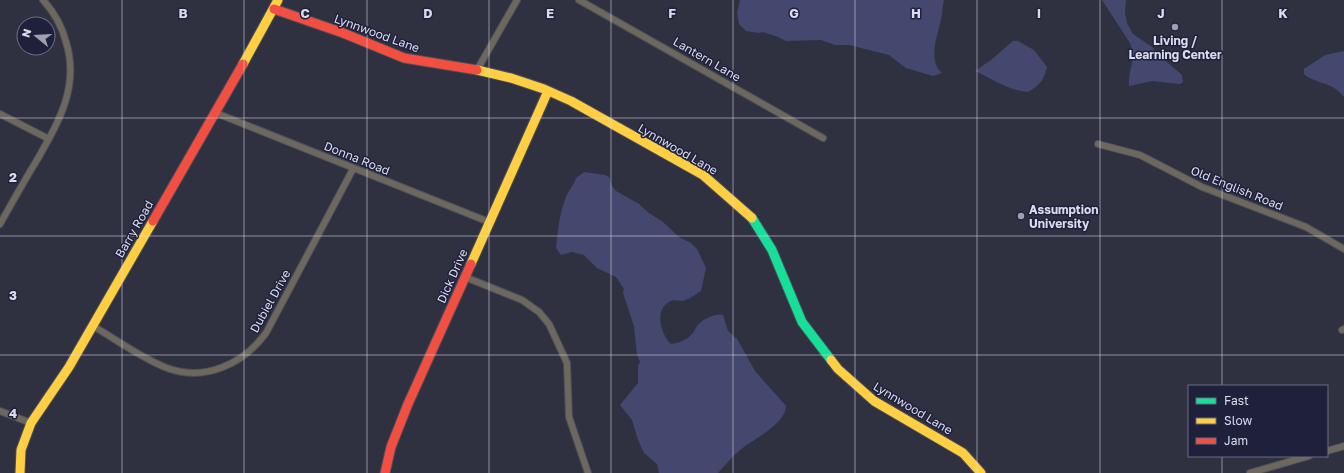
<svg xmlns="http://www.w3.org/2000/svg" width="1344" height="473" font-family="'Golos Text',sans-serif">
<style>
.green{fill:#45486e}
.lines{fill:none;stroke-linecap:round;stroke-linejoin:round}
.street-casing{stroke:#4d4d5a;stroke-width:8}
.fast-casing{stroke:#4d4d5a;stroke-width:11}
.slow-casing{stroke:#4d4d5a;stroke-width:11}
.jam-casing{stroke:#4d4d5a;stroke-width:11}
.street{stroke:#6c685d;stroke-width:6}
.fast{stroke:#16e098;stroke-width:9}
.slow{stroke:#ffcf43;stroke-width:9}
.jam{stroke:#f24e42;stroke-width:9}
.grid{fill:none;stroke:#dadcee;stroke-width:1;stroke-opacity:0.55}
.poi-dot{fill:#9ea0b1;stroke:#1f213c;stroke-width:1.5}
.labels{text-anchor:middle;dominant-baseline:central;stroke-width:3;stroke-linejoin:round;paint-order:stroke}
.street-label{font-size:12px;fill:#dadcee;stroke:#1f213c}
.poi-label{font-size:12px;font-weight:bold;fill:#dadcee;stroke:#1f213c}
.grid-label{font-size:13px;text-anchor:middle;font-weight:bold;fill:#dadcee;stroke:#1f213c;stroke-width:3;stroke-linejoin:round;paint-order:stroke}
</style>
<rect width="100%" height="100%" fill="#303140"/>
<path class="green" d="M 740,0 L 944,0 C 942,6 943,13 941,19 C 938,34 927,61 942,73 L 933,76 L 906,68 L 889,55 L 849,45 L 835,45 L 821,40 L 786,41 L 778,37 L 763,32 L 759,33 L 746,31 L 739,24 L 737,13 Z
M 1102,0 L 1126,0 L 1125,13 L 1127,23 L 1133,34 L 1152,47 L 1162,58 L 1182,75 L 1183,82 L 1180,84 L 1152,81 L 1129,86 C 1128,67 1137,61 1130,43 Z
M 1013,41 L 1018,41 L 1034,50 L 1047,67 C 1044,80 1040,85 1028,92 C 1010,91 992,79 975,71 L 991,60 Z
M 1344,51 L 1344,97 C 1330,80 1317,85 1304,74 L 1304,69 L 1325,55 Z
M 584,172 L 605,175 L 609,177 L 612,186 L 616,191 L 639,204 L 649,213 L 663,222 L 679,237 L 691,243 L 697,249 L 706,268 L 701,291 C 696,294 687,301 681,301 C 675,301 674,299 669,302 C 654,310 661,335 671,344 C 678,343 687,340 691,335 C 694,333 695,328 698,325 C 703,319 716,313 723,315 L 728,331 L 737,339 L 755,371 L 786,406 C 785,425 753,439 740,450 C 732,457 725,465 718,473 L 659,473 L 657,464 L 644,453 L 638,440 L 632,420 L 620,405 L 638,383 L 638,366 L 640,362 L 637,355 L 634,326 L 623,293 L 624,289 L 616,277 L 597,268 L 584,255 L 572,252 L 561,255 L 556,248 C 558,231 559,214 566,197 C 569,190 574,185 576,178 Z"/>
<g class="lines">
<g class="street-casing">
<path id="street" d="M 579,0 L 823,138
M 477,70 L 517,0
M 216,113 L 489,222
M 0,114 L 49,139
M 1098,144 L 1140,155 L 1202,187 L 1306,227 L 1344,249
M 0,224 C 12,203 24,181 37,160 C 58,123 80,87 66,42 C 62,26 54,12 43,0
M 465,277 L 522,300 L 539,312 L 549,324 L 567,363 L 569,417 L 588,473
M 93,326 C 117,340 141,358 167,368 C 205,382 243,364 266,333 L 353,169
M 1342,330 L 1344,329
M 0,411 L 31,423
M 1327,451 L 1344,446
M 1250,473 L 1309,456"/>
</g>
<g class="fast-casing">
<path id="fast" d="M 752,218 L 772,250 L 802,322 L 831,360"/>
</g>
<g class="slow-casing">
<path id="slow" d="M 243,64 L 278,0
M 477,70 L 511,78 L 544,89 L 571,101 L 703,175 L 752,218
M 471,264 L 548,91
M 831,360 L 838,369 L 874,401 L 963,453 L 981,473
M 20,473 L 21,450 L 31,423 L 69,367 L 153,221"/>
</g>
<g class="jam-casing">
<path id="jam" d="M 274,9 L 343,33 L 404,58 L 477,70
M 153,221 L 243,64
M 385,473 L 391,447 L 408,404 L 471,264"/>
</g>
<use href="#street" class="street"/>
<use href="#fast" class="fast"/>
<use href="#slow" class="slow"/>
<use href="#jam" class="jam"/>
</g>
<path class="grid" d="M 122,0 L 122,473M 244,0 L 244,473M 367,0 L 367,473M 489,0 L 489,473M 611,0 L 611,473M 733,0 L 733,473M 855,0 L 855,473M 977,0 L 977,473M 1100,0 L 1100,473M 1222,0 L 1222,386M 0,118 L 1344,118M 0,236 L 1344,236M 0,355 L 1344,355M 1222,456 L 1222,473"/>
<g class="poi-dot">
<circle cx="1175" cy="27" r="4"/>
<circle cx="1021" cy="216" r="4"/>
</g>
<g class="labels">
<g class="street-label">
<text transform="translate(377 33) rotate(20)">Lynnwood Lane</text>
<text transform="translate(707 59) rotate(30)">Lantern Lane</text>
<text transform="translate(678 149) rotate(30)">Lynnwood Lane</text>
<text transform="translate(357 158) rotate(22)">Donna Road</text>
<text transform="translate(1237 188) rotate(22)">Old English Road</text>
<text transform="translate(134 229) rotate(-60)">Barry Road</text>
<text transform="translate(452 276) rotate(-66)">Dick Drive</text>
<text transform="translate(270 301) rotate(-61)">Dubiel Drive</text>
<text transform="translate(913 408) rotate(31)">Lynnwood Lane</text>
</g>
<g class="poi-label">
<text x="1175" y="40">Living /<tspan x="1175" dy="14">Learning Center</tspan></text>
<text x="1029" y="209" text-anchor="start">Assumption<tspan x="1029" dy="14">University</tspan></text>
</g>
</g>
<g class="grid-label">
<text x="183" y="18">B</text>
<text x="305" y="18">C</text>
<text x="428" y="18">D</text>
<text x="550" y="18">E</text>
<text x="672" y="18">F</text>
<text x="794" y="18">G</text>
<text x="916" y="18">H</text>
<text x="1039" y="18">I</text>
<text x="1161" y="18">J</text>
<text x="1283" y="18">K</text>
<text x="13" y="182">2</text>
<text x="13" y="300">3</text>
<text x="13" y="418">4</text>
</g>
<rect x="1188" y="385" width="140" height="72" fill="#1f213c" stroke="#6a6c83"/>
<rect x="1196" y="398" width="20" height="6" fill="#16e098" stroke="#6a6c83"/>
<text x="1224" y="405" font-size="12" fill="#dadcee">Fast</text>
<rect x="1196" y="418" width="20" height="6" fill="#ffcf43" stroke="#6a6c83"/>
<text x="1224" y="425" font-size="12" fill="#dadcee">Slow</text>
<rect x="1196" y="438" width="20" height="6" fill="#f24e42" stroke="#6a6c83"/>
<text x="1224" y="445" font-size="12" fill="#dadcee">Jam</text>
<g transform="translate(36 36) rotate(288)"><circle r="19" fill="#1f213c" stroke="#6a6c83"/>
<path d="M0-3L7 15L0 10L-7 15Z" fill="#9ea0b1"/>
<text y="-6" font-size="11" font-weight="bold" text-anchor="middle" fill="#dadcee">N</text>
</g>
</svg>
